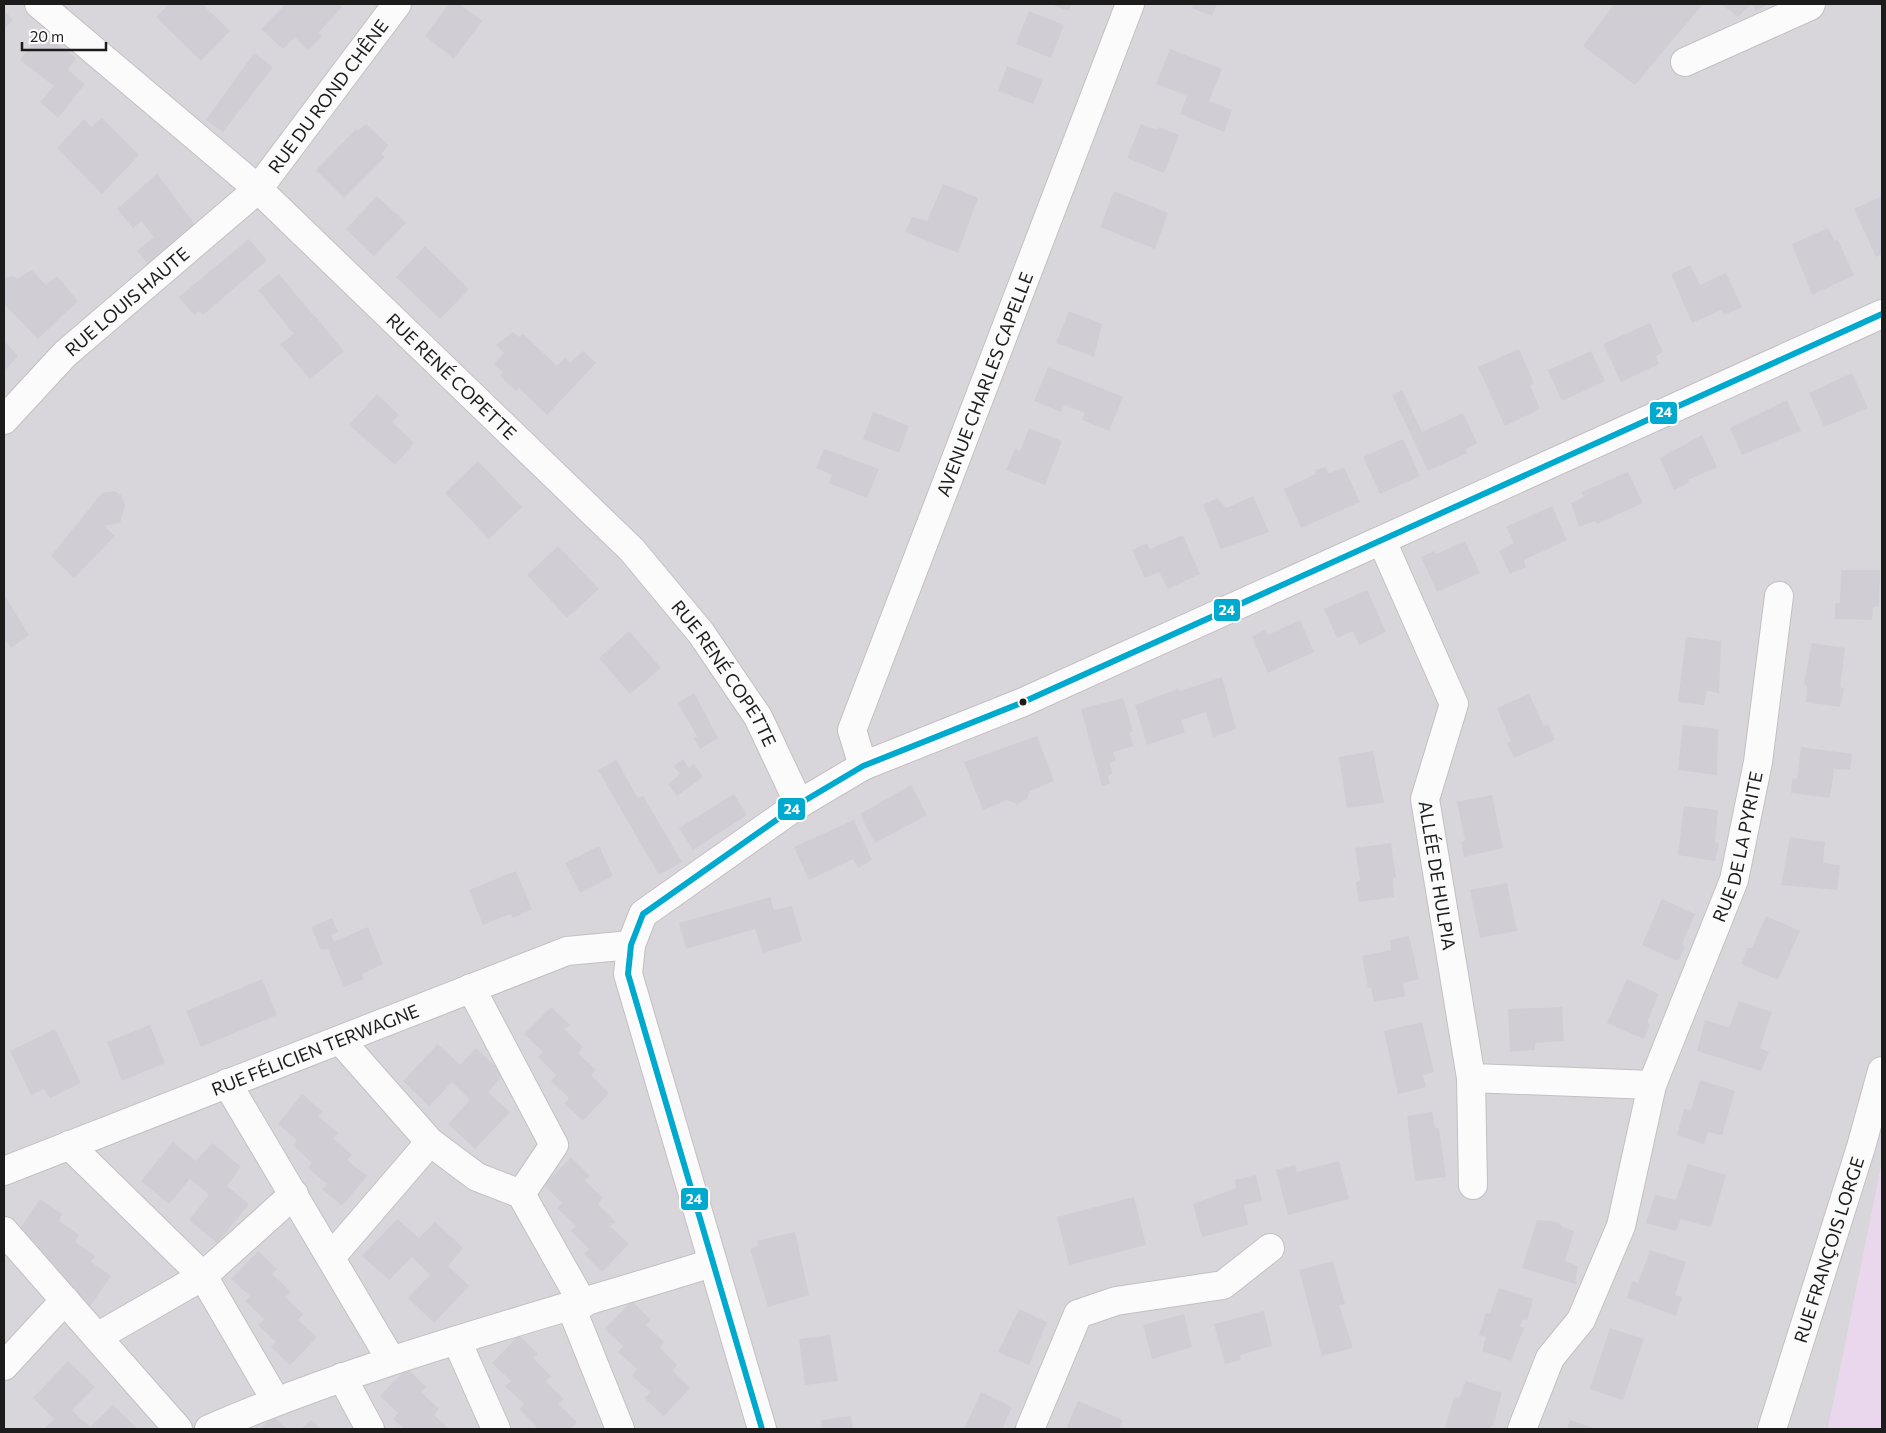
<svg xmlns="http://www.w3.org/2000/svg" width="1886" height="1433" font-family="Commissioner,sans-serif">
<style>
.residential{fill:#d8d6da}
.farmland{fill:#ead6ed}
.building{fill:#d0ced4}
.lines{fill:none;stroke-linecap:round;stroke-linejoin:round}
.minor-casing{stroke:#c2c0c3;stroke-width:30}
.minor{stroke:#fcfbfc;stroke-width:28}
.bus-1-casing{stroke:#fff;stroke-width:10}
.bus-1{stroke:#00a9ce;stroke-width:6}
.bus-dot{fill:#1c1c1c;stroke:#fff;stroke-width:2}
.labels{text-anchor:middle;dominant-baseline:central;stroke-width:4.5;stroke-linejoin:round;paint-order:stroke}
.street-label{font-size:18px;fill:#1c1c1c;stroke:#fff}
.line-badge{stroke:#fff;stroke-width:2}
.badge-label{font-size:14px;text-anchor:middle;font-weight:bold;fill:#fff}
</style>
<rect width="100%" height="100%" fill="#e8e4eb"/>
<path class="residential" d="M 4,4 L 1882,4 L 1882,1163 L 1828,1429 L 4,1429 Z"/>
<path class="farmland" d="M 1882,1163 L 1882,1429 L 1828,1429 Z"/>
<path class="building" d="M 169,4 L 202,4 L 230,31 L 201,61 L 156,17 Z
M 286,4 L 339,4 L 342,7 L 318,33 L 322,36 L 308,50 L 295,37 L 283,49 L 261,29 Z
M 449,4 L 460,4 L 482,21 L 454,59 L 425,36 Z
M 1050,4 L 1071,4 L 1069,11 Z
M 1194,4 L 1217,4 L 1212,16 L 1192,8 Z
M 1614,4 L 1703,4 L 1635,85 L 1583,46 Z
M 1721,4 L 1768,4 L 1756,11 L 1751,4 L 1738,17 Z
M 4,10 L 13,20 L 4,29 Z
M 1029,11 L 1064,25 L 1051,58 L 1016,44 Z
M 41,32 L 76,58 L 68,70 L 85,84 L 58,118 L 40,102 L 54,86 L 20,60 Z
M 1170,49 L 1222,69 L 1209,101 L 1232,110 L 1224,132 L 1180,114 L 1187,96 L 1156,84 Z
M 254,53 L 273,67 L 223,132 L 206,120 Z
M 1007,66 L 1043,80 L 1033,104 L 998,91 Z
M 102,118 L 139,155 L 102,194 L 57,148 L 84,119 L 91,127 Z
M 366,124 L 388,145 L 382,154 L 385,157 L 344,198 L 316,170 L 356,129 L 358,131 Z
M 1141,124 L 1157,130 L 1158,127 L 1179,135 L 1164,173 L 1127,158 Z
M 157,174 L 196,226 L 149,265 L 137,251 L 154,237 L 141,221 L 133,228 L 117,209 Z
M 943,184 L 978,198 L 958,253 L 905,232 L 912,217 L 927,221 Z
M 1114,191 L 1168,213 L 1155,249 L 1100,227 Z
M 377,196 L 406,223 L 374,256 L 346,229 Z
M 1882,196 L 1882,254 L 1876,257 L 1854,209 Z
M 1828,228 L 1835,241 L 1838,240 L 1854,275 L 1812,295 L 1792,244 Z
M 249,239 L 267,260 L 203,315 L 199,311 L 194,315 L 179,297 Z
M 425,246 L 469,289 L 440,319 L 396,277 Z
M 1690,265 L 1700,285 L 1726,273 L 1742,307 L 1724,315 L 1721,310 L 1692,323 L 1671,274 Z
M 32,270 L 46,285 L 57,276 L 78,301 L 38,339 L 4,304 L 4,278 L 14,276 L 17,279 Z
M 279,274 L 314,316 L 305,325 L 315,316 L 344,351 L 310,379 L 280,344 L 294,334 L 258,290 Z
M 1069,311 L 1102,324 L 1094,357 L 1056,343 Z
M 1650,323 L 1663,352 L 1656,356 L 1659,364 L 1621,382 L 1603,344 Z
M 513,332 L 519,337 L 523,334 L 557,366 L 565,358 L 570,363 L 583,351 L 596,363 L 547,415 L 519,388 L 516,391 L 500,376 L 503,372 L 494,364 L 504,353 L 496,345 Z
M 4,341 L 18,356 L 4,371 Z
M 1519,349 L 1534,383 L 1530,386 L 1540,409 L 1505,426 L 1478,367 Z
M 1591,351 L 1605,381 L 1562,401 L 1548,370 Z
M 1048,367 L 1123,397 L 1109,431 L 1082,420 L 1085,413 L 1064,405 L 1061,412 L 1034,401 Z
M 1852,373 L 1868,408 L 1824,427 L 1809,393 Z
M 1402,390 L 1422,432 L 1463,413 L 1477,443 L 1466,449 L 1467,453 L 1428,471 L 1392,395 Z
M 377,394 L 399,415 L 392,422 L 414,443 L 395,465 L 349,425 Z
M 1787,400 L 1801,431 L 1742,455 L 1730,428 Z
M 873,412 L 909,426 L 899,453 L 863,439 Z
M 1029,428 L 1062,441 L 1045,485 L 1006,470 L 1015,449 L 1020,451 Z
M 1702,435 L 1717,467 L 1688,480 L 1689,483 L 1674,490 L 1660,458 Z
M 1403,439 L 1420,476 L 1380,494 L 1363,457 Z
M 824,449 L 879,469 L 867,498 L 829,483 L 832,475 L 816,468 Z
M 478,461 L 522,507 L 489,539 L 445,493 Z
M 1326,467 L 1329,474 L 1344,467 L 1360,502 L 1301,528 L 1284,489 L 1316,474 L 1315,470 Z
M 1628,472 L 1643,503 L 1597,524 L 1595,521 L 1579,527 L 1571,503 L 1584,497 L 1582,492 Z
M 114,491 L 121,495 L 125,505 L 120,523 L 104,526 L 115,536 L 74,578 L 51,556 L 102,493 Z
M 1253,496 L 1269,532 L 1221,549 L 1203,505 L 1217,498 L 1226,508 Z
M 1552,506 L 1567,540 L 1524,560 L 1526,567 L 1510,574 L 1499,551 L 1514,543 L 1506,527 Z
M 1183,535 L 1200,574 L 1168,589 L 1159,572 L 1145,578 L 1132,550 L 1147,543 L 1150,549 Z
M 1465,541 L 1480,573 L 1437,592 L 1421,557 L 1434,551 L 1436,554 Z
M 558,546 L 599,589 L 567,618 L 527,575 Z
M 1841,570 L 1880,570 L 1879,606 L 1873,607 L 1872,620 L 1835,619 L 1835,603 L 1840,603 Z
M 1367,590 L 1386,632 L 1359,645 L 1353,631 L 1337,638 L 1324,609 Z
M 4,595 L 29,635 L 11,648 L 6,641 L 4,642 Z
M 1300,620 L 1314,652 L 1268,673 L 1252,637 L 1265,630 L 1268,635 Z
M 629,631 L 661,668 L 630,694 L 599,658 Z
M 1686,637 L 1721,641 L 1719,693 L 1707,691 L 1704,705 L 1678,702 Z
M 1812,643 L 1845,648 L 1840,687 L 1844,689 L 1840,707 L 1806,702 L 1807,686 L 1804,684 Z
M 1222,677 L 1236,729 L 1213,737 L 1206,712 L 1181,720 L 1185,732 L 1147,745 L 1135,705 L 1178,689 L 1180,691 Z
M 694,693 L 718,738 L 700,749 L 694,738 L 697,736 L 678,703 Z
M 1529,694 L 1544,726 L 1548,724 L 1555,740 L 1514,758 L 1507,744 L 1511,741 L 1497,708 Z
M 1123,698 L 1133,731 L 1130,733 L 1133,746 L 1113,752 L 1116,761 L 1110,763 L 1112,774 L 1108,776 L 1110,783 L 1102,786 L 1081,709 Z
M 1683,725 L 1718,729 L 1717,775 L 1678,770 Z
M 1037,736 L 1054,781 L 1030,791 L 1027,799 L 1017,804 L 1007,800 L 983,810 L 964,762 Z
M 1801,747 L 1852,754 L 1850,770 L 1834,769 L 1830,798 L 1791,793 L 1792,779 L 1797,778 Z
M 1373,751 L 1384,803 L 1347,808 L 1339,757 Z
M 683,759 L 689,768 L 694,764 L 703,777 L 677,796 L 668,784 L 680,774 L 674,766 Z
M 616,760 L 638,798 L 643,796 L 682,862 L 659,875 L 598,770 Z
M 911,785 L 927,815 L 875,843 L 860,814 Z
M 734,794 L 747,815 L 693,850 L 679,828 Z
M 1492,795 L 1503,848 L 1464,857 L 1461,842 L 1465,840 L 1457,802 Z
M 1684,806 L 1718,810 L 1715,842 L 1719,844 L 1715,861 L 1678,855 Z
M 854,820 L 872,860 L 858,868 L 853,859 L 809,880 L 794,847 Z
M 1790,837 L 1825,842 L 1823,863 L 1840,865 L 1837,890 L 1781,885 Z
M 1391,843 L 1396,877 L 1393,878 L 1394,897 L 1359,902 L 1356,882 L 1360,880 L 1355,848 Z
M 599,846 L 613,876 L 580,893 L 565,863 Z
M 516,871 L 532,909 L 513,918 L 510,914 L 483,925 L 469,890 Z
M 1507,883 L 1517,931 L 1480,938 L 1470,890 Z
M 770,897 L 774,910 L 792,906 L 802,941 L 763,953 L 755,929 L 686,949 L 679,923 Z
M 1662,899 L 1695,914 L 1682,944 L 1685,947 L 1678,961 L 1642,945 Z
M 1766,916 L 1800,931 L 1778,980 L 1741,964 L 1748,948 L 1752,948 Z
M 332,918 L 338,932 L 331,935 L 334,942 L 368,927 L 383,964 L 362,974 L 364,979 L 344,987 L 328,949 L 321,950 L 311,927 Z
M 1409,936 L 1419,979 L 1403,983 L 1405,996 L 1374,1002 L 1371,988 L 1368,988 L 1362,956 L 1391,950 L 1390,940 Z
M 262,979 L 277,1015 L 201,1047 L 186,1011 Z
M 1627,979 L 1659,994 L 1647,1022 L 1650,1025 L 1644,1039 L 1607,1023 Z
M 1739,1001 L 1772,1012 L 1760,1048 L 1769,1052 L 1761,1071 L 1697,1051 L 1705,1020 L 1729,1028 Z
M 551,1007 L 570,1025 L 564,1029 L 583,1047 L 578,1053 L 596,1070 L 591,1075 L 609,1093 L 583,1121 L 564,1103 L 569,1098 L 551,1081 L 556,1075 L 538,1057 L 543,1052 L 524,1034 Z
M 1562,1007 L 1564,1041 L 1535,1043 L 1535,1050 L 1510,1052 L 1508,1009 Z
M 1422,1022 L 1434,1072 L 1423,1075 L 1426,1087 L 1398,1094 L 1384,1031 Z
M 150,1025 L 165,1063 L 122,1081 L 107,1042 Z
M 55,1029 L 81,1083 L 50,1098 L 44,1089 L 31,1095 L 10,1051 Z
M 438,1044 L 460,1065 L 476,1048 L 504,1074 L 488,1092 L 510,1112 L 475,1149 L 448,1124 L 470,1100 L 452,1082 L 429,1106 L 403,1081 Z
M 1700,1080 L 1735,1091 L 1722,1135 L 1708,1132 L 1704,1144 L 1677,1135 L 1684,1109 L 1691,1110 Z
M 302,1094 L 323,1112 L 318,1116 L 338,1133 L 333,1138 L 352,1155 L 347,1160 L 367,1176 L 342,1206 L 322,1189 L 327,1184 L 308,1168 L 312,1163 L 293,1145 L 297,1140 L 278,1124 Z
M 1432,1112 L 1435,1128 L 1439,1128 L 1446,1177 L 1415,1181 L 1407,1116 Z
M 173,1142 L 196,1161 L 212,1143 L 241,1167 L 227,1186 L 249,1204 L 217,1243 L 189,1220 L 209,1195 L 200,1187 L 190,1179 L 169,1204 L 141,1181 Z
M 571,1157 L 590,1176 L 584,1180 L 603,1198 L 598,1204 L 616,1222 L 610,1226 L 629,1244 L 602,1272 L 584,1254 L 589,1249 L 571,1231 L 576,1226 L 557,1208 L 562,1203 L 544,1185 Z
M 1339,1161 L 1349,1199 L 1288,1215 L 1276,1170 L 1295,1165 L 1297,1172 Z
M 1688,1164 L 1726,1175 L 1711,1227 L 1681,1219 L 1676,1231 L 1646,1223 L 1655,1195 L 1676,1200 Z
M 1256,1175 L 1262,1201 L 1244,1205 L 1248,1225 L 1202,1237 L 1193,1204 L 1236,1188 L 1235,1180 Z
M 1134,1197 L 1146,1245 L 1069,1265 L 1057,1217 Z
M 40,1199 L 62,1214 L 59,1221 L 79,1235 L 75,1242 L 95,1256 L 91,1262 L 111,1276 L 89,1308 L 68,1293 L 73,1286 L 51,1273 L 56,1265 L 34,1252 L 39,1245 L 18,1231 Z
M 397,1219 L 419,1238 L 435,1222 L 463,1248 L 448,1266 L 469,1286 L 434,1323 L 408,1298 L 430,1275 L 412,1257 L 389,1280 L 362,1256 Z
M 1537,1220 L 1559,1222 L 1562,1227 L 1574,1231 L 1565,1261 L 1578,1266 L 1575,1282 L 1579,1285 L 1522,1268 Z
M 795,1232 L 809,1295 L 768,1307 L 750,1249 L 758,1246 L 757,1241 Z
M 1650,1250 L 1686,1262 L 1675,1295 L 1682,1297 L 1676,1316 L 1627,1298 L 1632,1281 L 1638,1283 Z
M 258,1251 L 277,1269 L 272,1274 L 291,1292 L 285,1297 L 303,1314 L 298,1320 L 317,1337 L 290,1365 L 271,1347 L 276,1342 L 258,1325 L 264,1319 L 245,1301 L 250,1296 L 231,1279 Z
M 1333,1261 L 1345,1304 L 1339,1305 L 1353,1348 L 1322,1356 L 1299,1270 Z
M 1499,1288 L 1533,1299 L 1527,1320 L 1523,1319 L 1520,1326 L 1524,1328 L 1511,1361 L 1482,1351 L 1486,1337 L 1479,1335 L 1486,1313 L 1490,1313 Z
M 632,1301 L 651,1320 L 646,1325 L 664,1342 L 660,1348 L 677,1365 L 673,1371 L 690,1388 L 664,1416 L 644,1398 L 650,1392 L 632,1376 L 637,1369 L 618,1352 L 623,1346 L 605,1329 Z
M 1019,1309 L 1047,1322 L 1029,1365 L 998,1352 Z
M 1264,1311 L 1272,1346 L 1240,1355 L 1241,1360 L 1225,1364 L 1214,1324 Z
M 1184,1314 L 1192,1347 L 1152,1359 L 1143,1325 Z
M 1610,1328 L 1644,1339 L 1623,1400 L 1590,1389 Z
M 519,1335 L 538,1354 L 533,1358 L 551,1376 L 546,1382 L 564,1399 L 558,1404 L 577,1422 L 570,1429 L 535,1429 L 537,1427 L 519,1409 L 524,1404 L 505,1386 L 511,1381 L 492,1363 Z
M 830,1335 L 838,1381 L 805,1385 L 799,1339 Z
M 68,1361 L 95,1387 L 72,1410 L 81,1419 L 90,1427 L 113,1405 L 138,1429 L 44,1429 L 54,1419 L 33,1398 Z
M 407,1368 L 426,1387 L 421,1392 L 439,1409 L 434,1415 L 449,1429 L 404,1429 L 393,1419 L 398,1413 L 380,1396 Z
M 1466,1381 L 1502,1393 L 1493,1425 L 1489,1429 L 1451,1429 L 1445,1427 L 1454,1397 L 1459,1398 Z
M 981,1392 L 1012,1407 L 1002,1429 L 964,1429 Z
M 1078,1401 L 1123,1420 L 1119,1429 L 1066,1429 Z
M 273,1416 L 287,1429 L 261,1429 Z
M 851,1416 L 853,1429 L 822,1429 L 821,1420 Z
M 311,1420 L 321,1429 L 301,1429 Z
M 1570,1420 L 1596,1429 L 1567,1429 Z"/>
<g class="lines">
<g class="minor-casing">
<g id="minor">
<path id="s1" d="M 39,4 L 258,189 L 632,550 L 701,633 L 758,717 L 799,804"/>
<path d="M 1685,62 L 1810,6 L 1811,4"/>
<path id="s2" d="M 4,420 L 65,354 L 258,189 L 397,4"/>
<path id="s3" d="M 1382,541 L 1454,704 L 1425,799 L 1471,1078 L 1652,1085 L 1621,1226 L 1581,1320 L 1550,1358 L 1522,1429"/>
<path id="s4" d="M 863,766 L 852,730 L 1130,4"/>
<path d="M 471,988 L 554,1145 L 521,1194"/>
<path d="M 340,1040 L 430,1142 L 477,1177 L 521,1194 L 583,1304"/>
<path d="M 1471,1078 L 1473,1185"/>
<path d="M 227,1083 L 391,1360"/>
<path id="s5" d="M 1652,1085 L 1734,880 L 1758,762 L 1779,596"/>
<path d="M 69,1145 L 203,1276 L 294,1194"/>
<path id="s6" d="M 4,1171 L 567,951 L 631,945"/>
<path d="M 4,1231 L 97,1337"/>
<path d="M 331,1257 L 430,1142"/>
<path d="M 571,1307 L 620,1429"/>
<path d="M 457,1341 L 496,1429"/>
<path d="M 4,1366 L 65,1300"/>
<path d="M 342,1377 L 370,1429"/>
<path d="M 178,1429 L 97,1337 L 203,1276 L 276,1401"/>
<path d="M 209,1429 C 372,1359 543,1316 712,1263"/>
<path d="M 762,1429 L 628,974 L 631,945 L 643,914 L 799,804 L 863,766 L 1021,703 L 1882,314"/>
<path d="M 1030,1429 L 1078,1314 L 1116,1301 L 1223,1285 L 1270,1248"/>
<path id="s7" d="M 1772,1429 L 1861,1147 L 1882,1071"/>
</g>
</g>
<use href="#minor" class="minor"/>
<g class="bus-1-casing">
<path id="bus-1" d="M 762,1429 L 628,974 L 631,945 L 643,914 L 799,804 L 863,766 L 1021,703 L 1882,314"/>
</g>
<use href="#bus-1" class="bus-1"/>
</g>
<circle class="bus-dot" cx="1023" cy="702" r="4.5"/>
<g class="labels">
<g class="street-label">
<text stroke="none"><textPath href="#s2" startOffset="460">RUE DU ROND CHÊNE</textPath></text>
<text stroke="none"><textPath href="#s2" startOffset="171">RUE LOUIS HAUTE</textPath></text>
<text stroke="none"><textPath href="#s1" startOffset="556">RUE RENÉ COPETTE</textPath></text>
<text stroke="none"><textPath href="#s4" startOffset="408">AVENUE CHARLES CAPELLE</textPath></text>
<text stroke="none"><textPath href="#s1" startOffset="961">RUE RENÉ COPETTE</textPath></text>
<text stroke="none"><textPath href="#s5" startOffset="254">RUE DE LA PYRITE</textPath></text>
<text stroke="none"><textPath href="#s3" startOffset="355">ALLÉE DE HULPIA</textPath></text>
<text stroke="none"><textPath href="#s6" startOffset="334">RUE FÉLICIEN TERWAGNE</textPath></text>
<text stroke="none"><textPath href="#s7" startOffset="188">RUE FRANÇOIS LORGE</textPath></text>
</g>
</g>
<g class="line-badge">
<rect x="1649" y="401" width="29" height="24" rx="5" fill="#00a9ce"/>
<rect x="1213" y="598" width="28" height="24" rx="5" fill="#00a9ce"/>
<rect x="777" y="797" width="29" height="24" rx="5" fill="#00a9ce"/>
<rect x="680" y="1187" width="29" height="24" rx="5" fill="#00a9ce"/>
</g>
<g class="badge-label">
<text x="1664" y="417">24</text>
<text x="1227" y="615">24</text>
<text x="792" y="814">24</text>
<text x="694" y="1204">24</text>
</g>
<rect width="1886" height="1433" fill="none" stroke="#1c1c1c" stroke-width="10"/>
<path d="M22 42v8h84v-8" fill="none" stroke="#1c1c1c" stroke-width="2.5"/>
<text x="30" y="42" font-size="15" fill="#1c1c1c" stroke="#ffffff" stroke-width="4" paint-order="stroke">20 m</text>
</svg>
